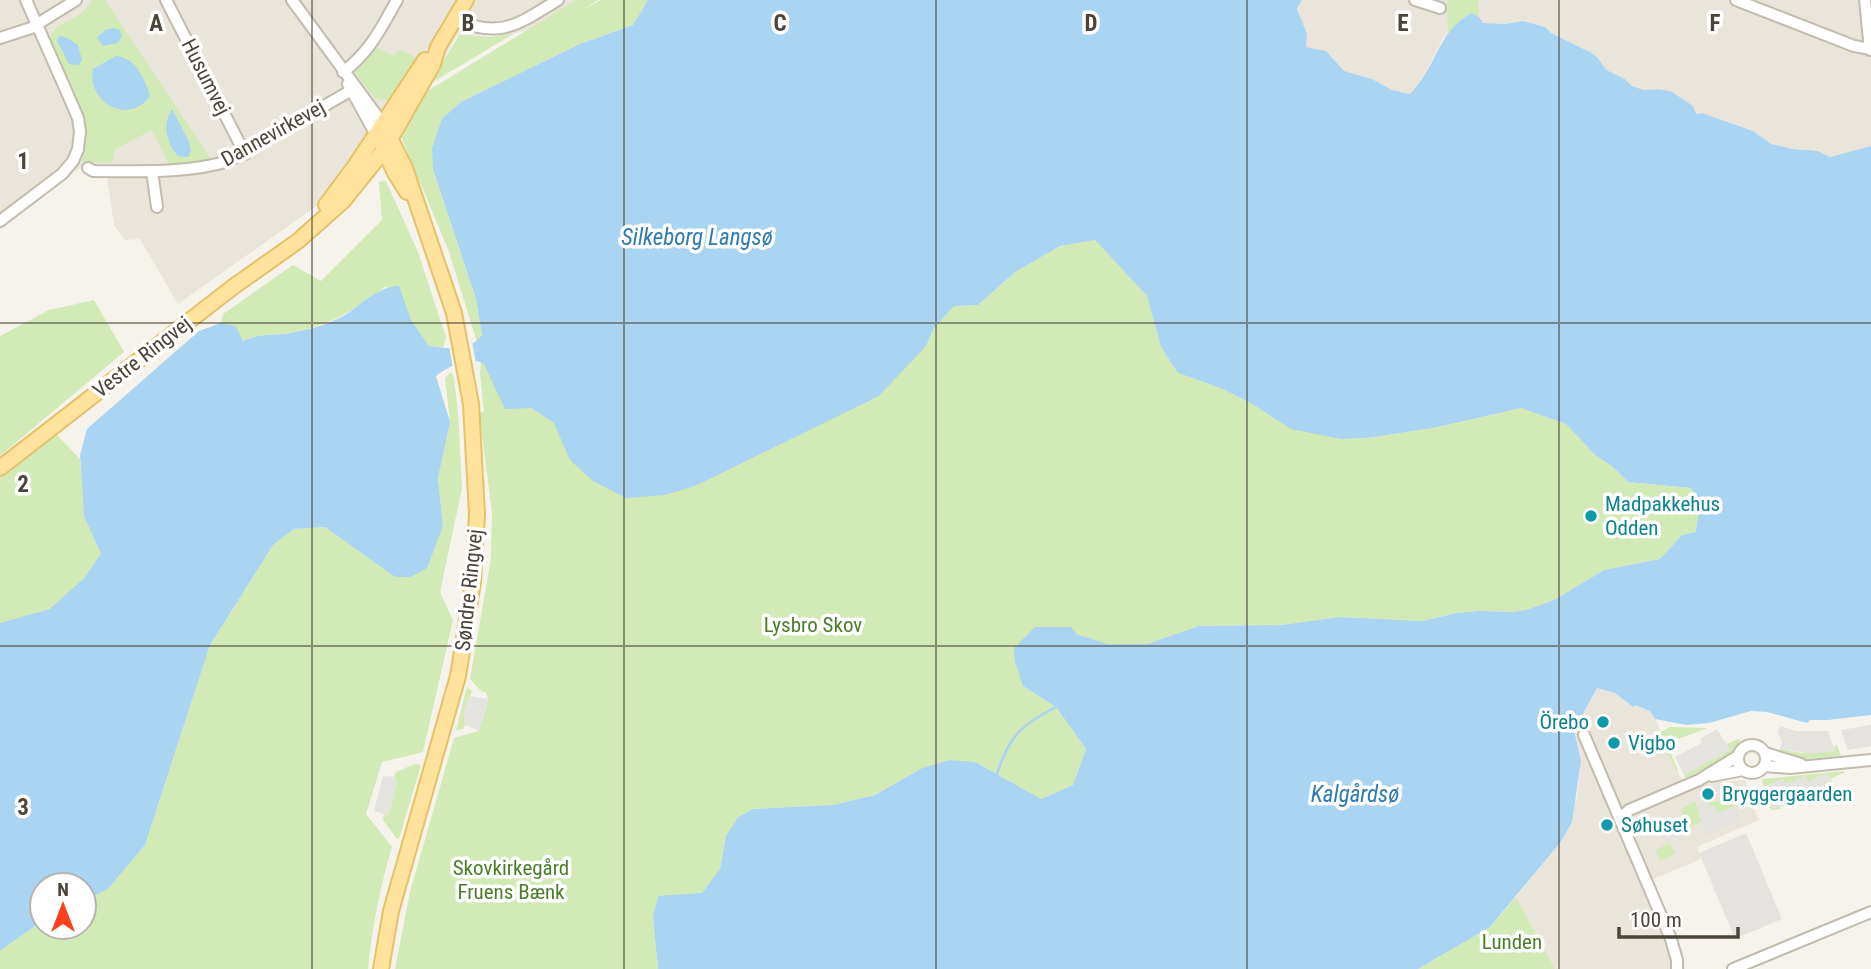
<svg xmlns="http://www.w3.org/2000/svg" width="1871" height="969" font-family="'Roboto Condensed',sans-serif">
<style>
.residential{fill:#eae5da}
.green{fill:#d2eab5}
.parking{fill:#e5e3e0}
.water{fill:#a9d4f2}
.pier{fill:#f6f3ec}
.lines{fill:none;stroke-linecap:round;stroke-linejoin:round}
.stream{stroke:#a9d4f2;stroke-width:2.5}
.minor-casing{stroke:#c2bbae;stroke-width:14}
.major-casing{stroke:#e6c16a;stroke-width:18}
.minor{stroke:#fff;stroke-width:10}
.major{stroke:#ffe39c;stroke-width:14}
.grid{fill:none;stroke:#4b4439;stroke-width:2;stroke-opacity:0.55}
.culture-dot{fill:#0f9aa8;stroke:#fff;stroke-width:2.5}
.labels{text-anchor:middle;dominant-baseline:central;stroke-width:7;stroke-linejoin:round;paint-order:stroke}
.street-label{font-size:21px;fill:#4b4439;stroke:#fff}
.culture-label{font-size:21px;fill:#0d838f;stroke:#fff;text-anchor:start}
.park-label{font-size:21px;fill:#4a7f2a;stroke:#fff}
.water-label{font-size:23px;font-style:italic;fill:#2e7ab2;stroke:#fff}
.grid-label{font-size:23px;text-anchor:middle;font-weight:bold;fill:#4b4439;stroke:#fff;stroke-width:7;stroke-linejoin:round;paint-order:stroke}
</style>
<rect width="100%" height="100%" fill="#f6f3ec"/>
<path class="residential" d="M 0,0 L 578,0 L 528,30 L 505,36 L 458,34 L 406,122 L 359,149 L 322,202 L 178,304 L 140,239 L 125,240 L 114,225 L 107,177 L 89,161 L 0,230 Z
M 1302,0 L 1871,0 L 1871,146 L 1830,157 L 1818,151 L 1793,149 L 1771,144 L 1753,131 L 1702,113 L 1696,115 L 1693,106 L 1659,89 L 1644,90 L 1632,86 L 1625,79 L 1605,70 L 1598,58 L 1590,52 L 1551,33 L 1544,27 L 1523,21 L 1505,24 L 1483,23 L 1463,18 L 1442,40 L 1420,84 L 1410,94 L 1392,90 L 1372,79 L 1344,71 L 1325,51 L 1306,47 L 1297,9 Z
M 1597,688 L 1615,693 L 1633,707 L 1635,705 L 1650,711 L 1654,716 L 1686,791 L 1704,783 L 1745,780 L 1749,797 L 1759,820 L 1697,847 L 1701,859 L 1651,880 L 1681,952 L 1685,969 L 1555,969 L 1516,897 L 1560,843 L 1577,798 L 1581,761 L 1574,730 Z"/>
<path class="green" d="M 93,0 L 105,0 L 212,161 L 170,166 L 152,130 L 115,149 L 112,163 L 82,161 L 85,121 L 49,40 L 55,28 L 81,14 Z
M 576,0 L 598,0 L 583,10 L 601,0 L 648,0 L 633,25 L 580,44 L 461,102 L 442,120 L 433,169 L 476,299 L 482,335 L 477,342 L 449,252 L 401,136 L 402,129 L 429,90 Z
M 1447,0 L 1478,0 L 1479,17 L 1472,13 L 1463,18 L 1448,33 Z
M 515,33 L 428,85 L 460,34 L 491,37 Z
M 375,47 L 394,56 L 399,49 L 419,59 L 388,100 L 375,98 L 354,72 Z
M 386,181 L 418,252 L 446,337 L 443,347 L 429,346 L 386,286 C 355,310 330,326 290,333 C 273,336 259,333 243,341 L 235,326 L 221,323 L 223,314 L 293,265 L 321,281 L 382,220 L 379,182 Z
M 1095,240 L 1147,296 L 1161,347 L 1178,373 L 1223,389 L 1254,405 L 1341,439 L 1367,438 L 1433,428 L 1521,408 L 1566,424 L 1595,455 L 1612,466 L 1628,482 L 1691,488 C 1705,507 1697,511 1696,532 L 1682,535 L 1660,559 L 1604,570 L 1554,600 L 1529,609 L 1514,612 L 1479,611 L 1457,613 L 1422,621 L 1340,617 L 1281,625 L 1199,626 L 1147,644 L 1108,644 L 1076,634 L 1023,686 L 1056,707 L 1086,749 L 1073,785 L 1041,799 L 975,762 L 922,768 L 875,795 L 833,805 L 753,809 L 738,817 L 726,836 L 720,869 L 702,893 L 653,917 L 658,969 L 395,969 L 410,892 L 454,738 L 479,731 L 488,700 L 486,692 L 482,692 L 470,679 L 491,558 L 492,512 L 479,413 L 484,412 L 480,373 L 481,361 L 531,408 L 554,423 L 695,486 L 761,452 L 926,346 L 934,328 L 954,306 L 978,305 L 1015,272 L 1060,246 Z
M 94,300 L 124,352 L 0,456 L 0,336 L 49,310 Z
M 451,372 L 454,378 L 458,412 L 462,488 L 440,592 L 453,620 L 423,752 L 382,762 L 366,814 L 392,847 C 380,888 372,927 368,969 L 0,969 L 0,951 L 42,921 L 42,927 L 84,927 L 84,901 L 108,889 L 145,845 L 210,645 L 273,545 L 294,529 L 325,527 L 395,577 L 443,526 L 438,478 L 450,422 L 445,378 Z
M 56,434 L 80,459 L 84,516 L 101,554 L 84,578 L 50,610 L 0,623 L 0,477 Z
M 467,687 L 472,691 L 464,711 L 465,725 L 463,729 L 456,730 Z
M 1670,727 L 1708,728 L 1672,741 L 1669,750 L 1678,770 L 1676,771 L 1659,733 Z
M 1738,739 L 1741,742 L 1734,752 L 1721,760 L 1686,778 L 1684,775 L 1729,750 L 1726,744 Z
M 1837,745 L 1841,756 L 1807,759 L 1779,753 L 1780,749 L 1801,753 L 1835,751 L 1834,746 Z
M 415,764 L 421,765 L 399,839 L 397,839 L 383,820 L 384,814 L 388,815 L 397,783 L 394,777 L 396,772 Z
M 1844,771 L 1844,773 L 1831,778 L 1833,787 L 1827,774 L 1808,782 L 1812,795 L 1805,776 L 1786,784 L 1792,803 L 1783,779 L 1764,787 L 1772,808 L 1779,806 L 1781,809 L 1771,810 L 1763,790 L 1762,779 Z
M 1735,796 L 1738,796 L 1739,805 L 1717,813 L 1708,802 L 1735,799 Z
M 1695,801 L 1703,821 L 1689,827 L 1681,809 Z
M 1670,843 L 1675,854 L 1660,861 L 1656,850 Z
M 1516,897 L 1555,969 L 1418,969 L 1490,927 Z"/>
<path class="parking" d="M 471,696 L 488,699 L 479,731 L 465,725 L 464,711 L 467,701 Z
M 1871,725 L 1871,746 L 1848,750 L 1841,730 Z
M 1780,726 L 1796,731 L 1828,731 L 1835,751 L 1813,754 L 1780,749 L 1782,741 L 1778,732 Z
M 1717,729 L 1730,750 L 1684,775 L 1675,757 L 1702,743 L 1700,739 Z
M 1827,773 L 1832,787 L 1786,806 L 1772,808 L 1764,787 L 1783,779 L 1785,784 L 1805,776 L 1808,781 Z
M 383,776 L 394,777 L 397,783 L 388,815 L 374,811 Z
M 1707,800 L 1709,806 L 1715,805 L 1717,813 L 1735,806 L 1740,820 L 1706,836 L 1696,805 Z
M 1680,813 L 1689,832 L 1664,842 L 1657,822 Z
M 1746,833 L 1782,919 L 1735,939 L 1699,853 Z"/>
<path class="water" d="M 648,0 L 1302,0 L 1297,9 L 1307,34 L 1306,47 L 1326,51 L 1344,71 L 1372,79 L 1392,90 L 1410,94 C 1436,69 1437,31 1472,13 L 1479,17 L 1483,23 L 1505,24 L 1523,21 L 1545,27 L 1551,33 L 1590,52 L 1598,58 L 1606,70 L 1625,79 L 1632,86 L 1644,90 L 1659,89 L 1672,92 L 1693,106 L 1696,114 L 1702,113 L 1753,131 L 1771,144 L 1793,149 L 1818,151 L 1830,157 L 1871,146 L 1871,715 L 1828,720 L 1810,720 L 1807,723 L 1767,712 L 1751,711 L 1709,723 L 1686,725 L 1655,719 L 1650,711 L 1635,705 L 1633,707 L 1615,693 L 1597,688 L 1574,730 L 1581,761 L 1572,822 L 1560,843 L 1490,927 L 1418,969 L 658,969 L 653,917 L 658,896 L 702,893 L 720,869 L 726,836 L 738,817 L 753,809 L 833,805 L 875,795 L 922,768 L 950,760 L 975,762 L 1041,799 L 1073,785 L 1086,749 L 1056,707 L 1023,686 L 1015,662 L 1014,648 L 1035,627 L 1071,627 L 1076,634 L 1108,644 L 1147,644 L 1199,626 L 1281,625 L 1340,617 L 1422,621 L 1457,613 L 1479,611 L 1514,612 L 1529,609 L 1554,600 L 1604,570 L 1660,559 L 1682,535 L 1696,532 C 1697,511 1705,507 1691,488 L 1628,482 L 1612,466 L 1595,455 L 1566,424 L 1521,408 L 1433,428 L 1367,438 L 1341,439 L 1291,429 L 1254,405 L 1223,389 L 1178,373 L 1161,347 L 1147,296 L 1095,240 L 1060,246 L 1015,272 L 978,305 L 954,306 L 934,328 L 926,346 L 879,396 L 695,486 L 665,495 L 626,498 L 593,481 L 570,460 L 554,423 L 531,408 L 505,409 L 484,364 C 469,355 449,366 436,376 L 450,422 L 438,478 L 443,526 L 427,568 L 410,577 L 395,577 L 325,527 L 294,529 L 273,545 L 210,645 L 145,845 L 108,889 L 84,901 L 84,885 L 42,885 L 42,921 L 0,951 L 0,623 L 50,609 L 84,578 L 101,554 L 84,516 L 80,455 L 87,429 L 199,331 L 221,323 L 236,326 L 243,341 C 259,333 274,336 291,333 C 304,330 320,327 333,321 C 356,312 375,286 399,286 L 411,320 L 429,346 C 449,348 468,353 482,335 L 476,299 L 433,169 L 432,148 L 442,119 L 461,102 L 580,44 L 633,25 Z
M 114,28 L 120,30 L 122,37 L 117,43 L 103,46 L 97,38 L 105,30 Z
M 60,36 L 67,38 L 78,45 L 82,60 L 79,65 L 69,64 L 57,40 Z
M 116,56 C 136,58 145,79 150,96 C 129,126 86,102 93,69 Z
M 172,109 L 189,142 L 191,151 L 188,157 L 178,156 C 166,142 162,125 172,109 Z"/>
<path class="pier" d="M 472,342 L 476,363 L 453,368 L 449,346 Z"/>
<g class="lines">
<path class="stream" d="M 997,774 C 1009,736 1021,725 1056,707"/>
<g class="minor-casing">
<path id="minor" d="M 166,0 L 245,154
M 292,0 L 383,124 L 383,128
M 1415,0 L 1440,8
M 1736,0 L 1854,46 L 1871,49
M 1865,0 L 1870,50
M 455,20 C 502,39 518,24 558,0
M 0,38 L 31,28 L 76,0
M 343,72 C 370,52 381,28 397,0
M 348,84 L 376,135
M 88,168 L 93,171 C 138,171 185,174 229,161 L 350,91
M 152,171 L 157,207
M 0,221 L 62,174 L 73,161 L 78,149 L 80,132 L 78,118 L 65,88 L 26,0
M 1584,735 L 1671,939 L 1677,960 L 1677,969
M1738 759a14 14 0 1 1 28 0a14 14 0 1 1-28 0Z
M 1765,753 L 1801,764
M 1765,766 L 1790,768 L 1871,760
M 1712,776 L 1743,770
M 1622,824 L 1622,817 L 1629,810 L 1699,780 L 1738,756
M 1733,969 L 1871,912"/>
</g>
<g class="major-casing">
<path id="major" d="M 382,145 L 395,173 L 407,192
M 326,205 L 355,166 L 425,60
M 0,468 L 233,287 L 298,241 L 343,201 L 384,150 L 433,64 L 438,47 L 466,0
M 381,969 L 391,911 L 458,676 L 473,582 L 477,514 L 471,404 L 454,313 L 405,168 L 383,124"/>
</g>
<use href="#minor" class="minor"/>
<use href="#major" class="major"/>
</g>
<path class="grid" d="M 312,0 L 312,969M 624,0 L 624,969M 936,0 L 936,969M 1247,0 L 1247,969M 1559,0 L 1559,969M 0,323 L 1871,323M 0,646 L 1871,646"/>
<g class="culture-dot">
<circle cx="1591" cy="516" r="7"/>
<circle cx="1603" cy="722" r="7"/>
<circle cx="1614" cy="743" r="7"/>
<circle cx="1708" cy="794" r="7"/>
<circle cx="1607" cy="825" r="7"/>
</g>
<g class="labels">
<g class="street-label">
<text transform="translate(206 77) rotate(63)">Husumvej</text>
<text transform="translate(273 133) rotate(-29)">Dannevirkevej</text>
<text transform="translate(142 357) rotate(-38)">Vestre Ringvej</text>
<text transform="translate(469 590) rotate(-84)">Søndre Ringvej</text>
</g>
<g class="culture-label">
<text x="1605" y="504">Madpakkehus<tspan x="1605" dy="24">Odden</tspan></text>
<text x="1589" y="722" text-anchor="end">Örebo</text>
<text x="1628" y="743">Vigbo</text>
<text x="1722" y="794">Bryggergaarden</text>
<text x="1621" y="825">Søhuset</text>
</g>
<g class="park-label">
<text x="813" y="625">Lysbro Skov</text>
<text x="511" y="868">Skovkirkegård<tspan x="511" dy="24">Fruens Bænk</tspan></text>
<text x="1512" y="942">Lunden</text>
</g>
<g class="water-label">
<text x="697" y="237">Silkeborg Langsø</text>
<text x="1355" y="794">Kalgårdsø</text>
</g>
</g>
<g class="grid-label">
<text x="156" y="31">A</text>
<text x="468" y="31">B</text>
<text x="780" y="31">C</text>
<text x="1091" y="31">D</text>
<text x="1403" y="31">E</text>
<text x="1715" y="31">F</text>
<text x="23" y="169">1</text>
<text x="23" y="492">2</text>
<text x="23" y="815">3</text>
</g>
<g transform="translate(63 906)"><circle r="33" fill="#ffffff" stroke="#b7b4b0" stroke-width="2"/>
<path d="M0-5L12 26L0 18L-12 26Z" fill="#fc3f1d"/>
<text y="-10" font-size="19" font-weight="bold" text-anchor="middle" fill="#4b4439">N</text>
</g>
<path d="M1619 927v10h119v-10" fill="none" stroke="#4b4439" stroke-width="3.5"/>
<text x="1630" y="927" font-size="21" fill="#4b4439" stroke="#ffffff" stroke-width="5" paint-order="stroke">100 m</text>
</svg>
